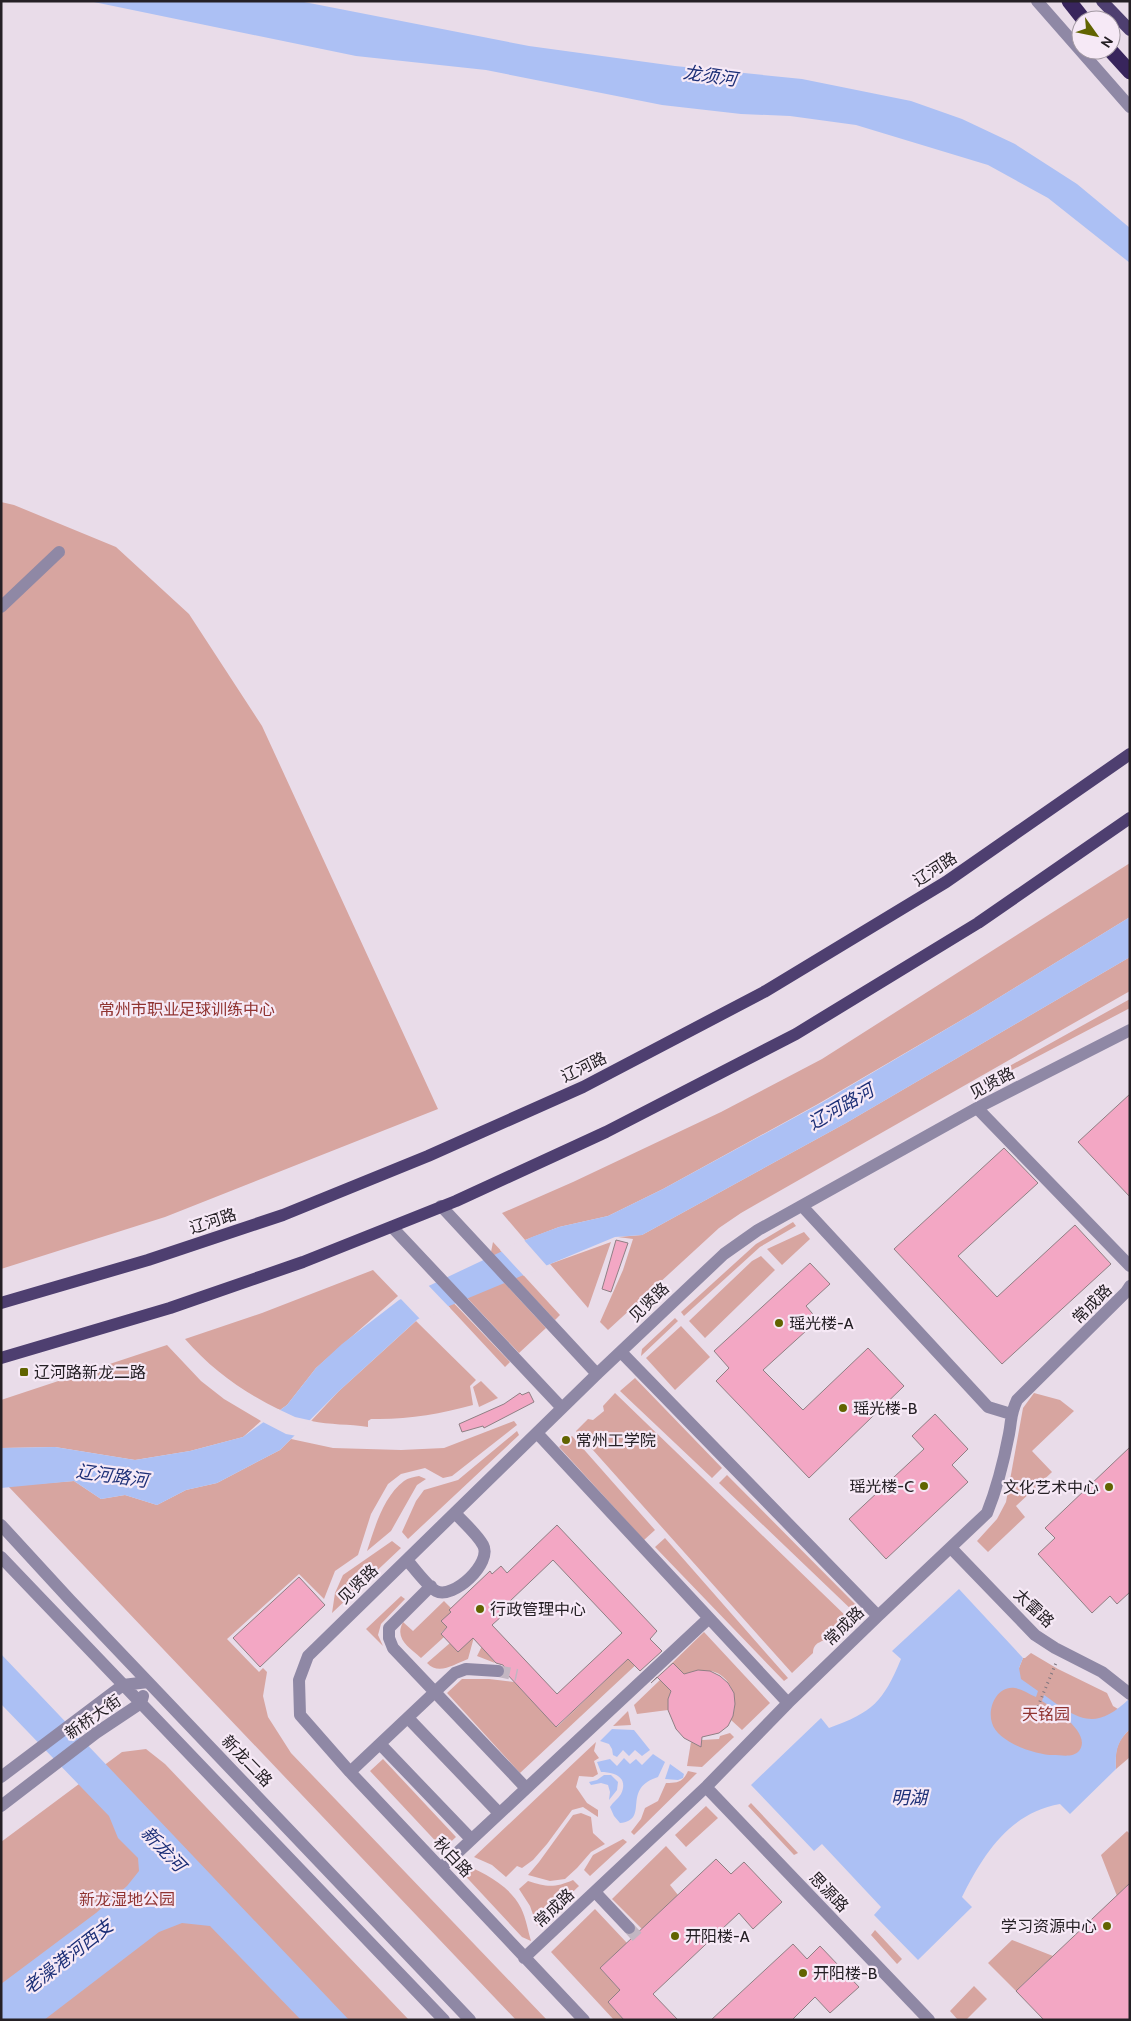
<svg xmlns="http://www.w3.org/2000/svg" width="1131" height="2021" font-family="Cabin,'Noto Sans SC',sans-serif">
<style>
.green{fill:#d7a5a0}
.water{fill:#acc0f4}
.pier{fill:#e9dce9}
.building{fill:#f3a7c4;stroke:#8f7f84;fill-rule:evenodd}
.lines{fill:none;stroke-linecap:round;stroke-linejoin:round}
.minor-tunnel{stroke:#c2b6c2;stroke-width:12;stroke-dasharray:12 6;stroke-linecap:butt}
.path{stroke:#7e757e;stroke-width:3;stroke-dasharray:1 4;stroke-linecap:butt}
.minor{stroke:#8f88a5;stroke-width:12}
.major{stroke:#4e3f70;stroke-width:12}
.highway{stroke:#38255c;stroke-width:15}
.poi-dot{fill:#616400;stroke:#f6e9f6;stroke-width:2}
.labels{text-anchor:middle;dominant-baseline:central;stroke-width:4.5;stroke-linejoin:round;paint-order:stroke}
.street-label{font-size:16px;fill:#252025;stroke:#f6e9f6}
.park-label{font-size:16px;fill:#903331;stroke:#f6e9f6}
.poi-label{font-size:16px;fill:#252025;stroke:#f6e9f6;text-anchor:start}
.water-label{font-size:18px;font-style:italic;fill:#1c2f77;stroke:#f6e9f6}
</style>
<rect width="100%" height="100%" fill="#e9dce9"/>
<path class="green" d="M 1,502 L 14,505 L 116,547 L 189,614 L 262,726 L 438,1109 L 165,1217 L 1,1269 Z
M 1130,863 L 1130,917 L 977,1011 L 818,1104 L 663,1189 L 608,1216 L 559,1227 L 525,1240 L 502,1213 L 573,1182 L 721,1112 L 822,1059 Z
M 1130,957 L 1130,991 L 741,1213 L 719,1228 L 608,1330 L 600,1322 L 623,1270 L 633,1239 L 618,1237 L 642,1235 L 846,1123 Z
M 1130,999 L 1130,1008 L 972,1091 L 970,1088 Z
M 793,1222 L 796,1226 L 760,1247 L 684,1316 L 681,1312 L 756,1244 Z
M 804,1232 L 810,1239 L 782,1265 L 767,1249 Z
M 493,1242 L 560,1315 L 555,1320 L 491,1252 Z
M 611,1242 L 588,1308 L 550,1264 Z
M 761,1256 L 775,1270 L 705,1338 L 689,1321 L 752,1261 Z
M 484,1261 L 546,1328 L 519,1353 L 457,1287 Z
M 373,1270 L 398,1296 L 316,1368 L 287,1405 L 280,1410 C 243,1392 212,1370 185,1339 L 262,1313 Z
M 437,1294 L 446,1295 L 510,1362 L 505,1367 Z
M 675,1318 L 678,1321 L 641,1356 L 642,1349 Z
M 416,1321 L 476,1380 L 470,1386 L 473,1405 C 439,1414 407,1420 371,1419 L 368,1421 L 368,1427 C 349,1424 330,1425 311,1421 L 339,1391 Z
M 681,1326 L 710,1357 L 675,1390 L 646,1358 Z
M 167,1345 L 201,1381 L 224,1399 L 261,1421 L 243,1437 L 190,1451 L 135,1460 L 55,1447 L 1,1448 L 1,1400 Z
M 635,1378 L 722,1468 L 712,1478 L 620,1391 Z
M 481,1381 L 498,1398 L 479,1407 L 473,1387 Z
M 615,1393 L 849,1619 C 843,1625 837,1632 830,1637 C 824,1642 813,1641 813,1653 L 792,1673 L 576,1431 L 588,1419 L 593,1420 L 604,1411 L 603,1406 Z
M 1034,1393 L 1060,1400 L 1074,1411 L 1032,1451 L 1052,1472 L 1016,1506 L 1025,1517 L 988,1552 L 977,1541 L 997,1519 L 1006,1502 L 1023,1408 Z
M 514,1421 L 517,1425 L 452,1476 L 443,1478 L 425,1468 L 401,1474 L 388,1484 L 371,1514 L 358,1555 L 335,1571 L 324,1599 L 299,1574 L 227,1639 L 259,1672 L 263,1668 L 267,1672 L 263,1696 L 268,1717 L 291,1753 L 547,2020 L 516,2020 L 8,1486 L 74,1481 L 101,1499 L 125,1495 L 157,1505 L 186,1490 L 217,1483 L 280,1450 L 291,1439 L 333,1448 L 401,1450 L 444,1448 Z
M 517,1431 L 519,1435 L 408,1539 L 402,1532 L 416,1501 L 424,1490 L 458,1480 Z
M 572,1436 L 655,1530 L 644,1540 L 559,1447 Z
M 727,1475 L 860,1609 L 856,1614 L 719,1483 Z
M 419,1476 L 426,1479 L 417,1485 L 391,1531 L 367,1551 C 375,1527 383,1497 404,1481 C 408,1478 414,1477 419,1476 Z
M 665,1538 L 788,1678 L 784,1681 L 655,1547 Z
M 392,1541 L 401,1548 L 332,1613 L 335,1593 L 343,1575 Z
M 401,1596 L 405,1599 L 381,1624 L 378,1635 L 383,1646 L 366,1629 Z
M 444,1601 L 451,1608 L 449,1610 L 451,1612 L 447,1627 L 441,1633 L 444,1637 L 421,1658 C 409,1647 394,1639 403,1622 L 413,1631 Z
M 704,1632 L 770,1703 L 742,1730 L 731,1720 C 740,1703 732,1674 710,1671 C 701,1670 687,1676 678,1678 L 668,1667 Z
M 474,1637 L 468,1659 C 454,1664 439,1676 427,1663 L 450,1643 Z
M 482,1646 L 495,1663 L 477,1656 Z
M 1031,1653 L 1058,1669 L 1107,1693 L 1113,1706 L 1118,1709 L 1080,1764 L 1001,1745 L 984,1725 L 991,1697 L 1019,1668 L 1023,1658 L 1025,1658 Z
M 633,1654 L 640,1661 L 520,1773 L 447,1693 L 462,1679 L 489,1679 L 514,1682 L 557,1727 Z
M 660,1680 L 671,1691 L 668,1699 L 668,1710 L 637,1714 L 634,1705 Z
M 628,1711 L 631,1725 L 613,1726 Z
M 1130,1729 L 1130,1757 L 1116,1769 C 1115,1751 1116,1742 1130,1729 Z
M 730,1733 L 734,1737 L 702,1767 L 687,1766 L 691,1742 L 700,1746 L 702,1740 L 719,1739 L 720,1736 Z
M 596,1742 L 594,1751 L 599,1758 L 594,1761 L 598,1774 L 593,1777 L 579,1776 L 576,1787 L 587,1803 L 598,1810 L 598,1817 L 583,1807 L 572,1810 L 547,1844 L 533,1860 L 522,1868 L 517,1866 L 506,1877 L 492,1865 L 474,1857 Z
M 146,1749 L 165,1764 L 409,2020 L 1,2020 L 1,1842 L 122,1752 Z
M 383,1759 L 456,1837 L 443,1849 L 370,1771 Z
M 688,1771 L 697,1773 L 634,1835 L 631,1832 L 641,1819 L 645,1808 L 658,1801 L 666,1783 C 678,1783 683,1782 688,1771 Z
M 751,1803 L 798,1853 L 794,1855 L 748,1806 Z
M 706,1806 L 718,1818 L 686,1847 L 675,1835 Z
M 581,1813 L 591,1817 L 593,1833 L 605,1844 L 591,1852 L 577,1868 L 565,1879 L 550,1881 L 528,1875 L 539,1862 L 573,1815 Z
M 1127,1831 L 1130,1834 L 1130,1883 L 1117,1896 L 1101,1855 Z
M 623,1839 L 627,1842 L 590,1876 L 584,1870 L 593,1855 Z
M 666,1846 L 687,1869 L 670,1885 L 678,1895 L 642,1929 L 612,1899 Z
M 459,1862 C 482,1872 509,1884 521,1908 C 526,1918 528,1931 531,1941 L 522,1937 L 457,1867 Z
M 573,1880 L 579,1886 L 537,1926 L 530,1906 L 519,1889 L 528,1881 C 546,1887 555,1888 573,1880 Z
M 595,1909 L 627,1943 L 600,1968 L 620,1990 L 608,2002 L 624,2020 L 614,2020 L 551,1952 Z
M 875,1930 L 902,1959 L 897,1964 L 871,1935 Z
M 1012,1940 L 1053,1956 L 1016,1991 L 988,1963 Z
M 974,1986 L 987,1999 L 966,2020 L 958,2020 L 950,2011 Z"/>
<path class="water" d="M 89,1 L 299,1 L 529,46 L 675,66 L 802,79 L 911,101 L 962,119 L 1015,144 L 1077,184 L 1130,228 L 1130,263 L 1048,198 L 988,165 L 856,125 L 790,116 L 741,114 L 662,105 L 486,70 L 356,56 Z
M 1130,917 L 1130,957 L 846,1123 L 642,1235 L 615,1237 L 418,1319 L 339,1391 L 280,1450 L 217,1483 L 186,1490 L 157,1505 L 125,1495 L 101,1499 L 74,1481 L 1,1488 L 1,1448 L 55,1447 L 135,1460 L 190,1451 L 243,1437 L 287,1405 L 316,1368 L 342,1344 L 399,1300 L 532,1237 L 559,1227 L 608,1216 L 663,1189 L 823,1102 L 977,1011 Z
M 959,1589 L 1023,1658 L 1019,1668 L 1021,1679 L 1038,1691 L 1036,1697 C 1029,1694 1022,1689 1015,1688 C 997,1685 987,1708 992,1723 C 997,1742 1036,1755 1053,1755 C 1061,1755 1073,1758 1079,1751 C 1093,1733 1053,1708 1042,1701 L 1044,1695 C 1079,1720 1095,1732 1130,1698 L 1130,1729 C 1117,1741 1115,1752 1116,1769 L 1070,1814 L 1060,1804 C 1009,1813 983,1855 962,1897 L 972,1907 L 918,1960 L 874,1915 L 881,1907 L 822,1844 L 814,1851 L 751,1785 L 821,1718 L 829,1728 C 873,1712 883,1702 901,1659 L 892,1651 Z
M 1,1654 L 349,2020 L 301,2020 L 210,1926 L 182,1923 L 159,1932 L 44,2020 L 1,2020 L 1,1984 L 96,1913 L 127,1886 L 139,1871 L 138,1858 L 118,1838 L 109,1816 L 1,1704 Z
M 612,1729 L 634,1730 L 650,1750 L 642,1756 L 635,1750 L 629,1756 L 623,1750 L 617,1757 L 613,1755 L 612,1749 L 609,1744 L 600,1741 Z
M 653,1754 L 665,1762 L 658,1777 C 620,1789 651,1820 620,1823 L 614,1816 L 610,1807 C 613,1802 618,1799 621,1794 C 629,1777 614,1772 601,1772 L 597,1762 L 610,1759 L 617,1766 L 624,1758 L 630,1764 L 636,1759 L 642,1765 Z
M 670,1764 L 684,1774 L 683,1778 L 678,1780 L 665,1779 Z
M 604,1775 L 611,1775 L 618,1782 L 617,1790 L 609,1800 L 610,1792 L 608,1785 L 601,1783 L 591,1785 L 589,1782 L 597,1780 Z"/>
<path class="pier" d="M 524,1240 L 547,1266 L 524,1276 L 500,1250 Z
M 427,1284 L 450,1308 L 421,1320 L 399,1297 Z
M 278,1409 L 295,1417 L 313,1421 L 297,1436 L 286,1434 L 261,1421 Z"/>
<path class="building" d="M 1130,1094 L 1130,1197 L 1078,1142 Z
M 1004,1148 L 1038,1183 L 958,1256 L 997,1297 L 1075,1225 L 1111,1264 L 1002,1364 L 894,1249 Z
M 616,1240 L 628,1243 L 611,1292 L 602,1289 Z
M 810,1263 L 830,1284 L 806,1306 L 818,1320 L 763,1370 L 803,1410 L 868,1348 L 904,1386 L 809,1478 L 716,1381 L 729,1368 L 714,1351 Z
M 529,1392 L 534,1402 L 484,1428 L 483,1426 L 462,1432 L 459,1424 L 504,1404 L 520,1393 L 522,1395 Z
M 935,1414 L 968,1449 L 952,1465 L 968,1482 L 886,1559 L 849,1519 L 924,1449 L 912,1436 Z
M 1130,1447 L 1130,1592 L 1117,1604 L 1110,1596 L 1092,1613 L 1038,1554 L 1055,1538 L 1045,1528 Z
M 557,1525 L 657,1631 L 650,1639 L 662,1651 L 640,1671 L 628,1659 L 556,1727 L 506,1673 L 505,1668 L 503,1665 L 496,1663 L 473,1638 L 458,1652 L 441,1634 L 447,1627 L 441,1621 L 451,1612 L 449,1610 L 490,1571 L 492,1574 L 501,1566 L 507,1573 ZM 553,1560 L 622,1633 L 557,1694 L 492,1625 L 513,1606 L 509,1602 Z
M 299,1577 L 325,1605 L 260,1667 L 233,1638 Z
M 673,1663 L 684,1674 L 698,1670 L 710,1671 L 720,1676 L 728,1683 L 734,1693 L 735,1704 L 733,1716 L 728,1726 L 719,1733 L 702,1737 L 701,1747 L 684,1738 L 676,1729 L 668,1710 L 668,1699 L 671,1691 L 657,1677 L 651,1683 Z
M 716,1859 L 731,1874 L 744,1862 L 782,1902 L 753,1929 L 739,1913 L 653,1994 L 678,2020 L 624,2020 L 608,2002 L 620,1990 L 600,1968 Z
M 1130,1883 L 1130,2020 L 1044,2020 L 1016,1991 Z
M 793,1944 L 807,1959 L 820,1946 L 859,1987 L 830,2013 L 815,1997 L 792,2020 L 711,2020 Z"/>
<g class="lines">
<path class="minor-tunnel" d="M 498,1671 L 517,1675
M 629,1928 L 640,1940"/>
<path class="path" d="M 1036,1711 L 1056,1663"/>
<path class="minor" d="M 1037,1 L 1130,107
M 1,607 L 59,552
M 977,1108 L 1130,1266
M 441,1206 L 597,1374
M 802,1206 L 988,1407 L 1011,1414
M 392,1227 L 562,1408
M 621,1352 L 878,1616
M 537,1433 L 788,1703
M 1,1525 L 70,1600 L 470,2020
M 951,1548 L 1035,1635 L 1055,1648 L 1102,1672 L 1130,1694
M 1,1557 L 444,2020
M 407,1560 C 414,1568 427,1586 436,1591 C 453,1600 493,1563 483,1545 C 477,1534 464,1523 455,1513
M 431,1586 L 389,1628 L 389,1638 L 393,1648 L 526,1788
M 408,1718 L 499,1813
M 380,1744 L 471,1839
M 350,1772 L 455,1673 L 466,1669 L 498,1671
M 1,1777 L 123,1685 L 148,1682
M 706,1787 L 929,2020
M 1,1806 L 96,1733 L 141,1703 L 143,1696
M 441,1868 L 709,1618
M 595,1892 L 629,1928
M 524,1958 L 707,1786 L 788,1703 L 878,1616 L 987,1513 C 997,1488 1004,1460 1009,1434 C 1012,1418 1010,1415 1017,1400 L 1126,1292 L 1130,1286
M 584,2020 L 350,1772 L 300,1715 L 299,1680 L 308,1656 L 597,1374 L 724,1254 L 758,1230 L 977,1108 L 1130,1030"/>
<path class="major" d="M 1102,1 L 1130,30
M 1,1303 L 148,1260 L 283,1215 L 428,1156 L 583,1087 L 764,992 L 946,882 L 1130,754
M 1,1358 L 170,1308 L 303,1262 L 456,1201 L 606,1132 L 796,1034 L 978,923 L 1130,818"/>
<path class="highway" d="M 1069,1 L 1084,20
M 1110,50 L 1130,72"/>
</g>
<g class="poi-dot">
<circle cx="779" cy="1323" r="5"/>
<rect x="19" y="1367" width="10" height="10" rx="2.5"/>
<circle cx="843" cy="1408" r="5"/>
<circle cx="566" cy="1440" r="5"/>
<circle cx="924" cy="1486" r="5"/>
<circle cx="1109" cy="1487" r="5"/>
<circle cx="480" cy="1609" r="5"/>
<circle cx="1107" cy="1926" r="5"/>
<circle cx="675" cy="1936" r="5"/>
<circle cx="803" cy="1973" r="5"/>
</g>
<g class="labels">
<g class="street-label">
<text transform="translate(935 869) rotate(-33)">辽河路</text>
<text transform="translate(584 1067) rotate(-26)">辽河路</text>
<text transform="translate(992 1083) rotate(-28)">见贤路</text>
<text transform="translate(213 1221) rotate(-18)">辽河路</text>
<text transform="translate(649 1302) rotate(-44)">见贤路</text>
<text transform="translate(1092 1304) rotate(-45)">常成路</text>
<text transform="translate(358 1584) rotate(-44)">见贤路</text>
<text transform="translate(1034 1608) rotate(43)">太雷路</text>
<text transform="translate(844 1626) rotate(-44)">常成路</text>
<text transform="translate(93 1717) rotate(-35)">新桥大街</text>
<text transform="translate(247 1761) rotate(46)">新龙二路</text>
<text transform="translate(453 1857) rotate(47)">秋白路</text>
<text transform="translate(829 1892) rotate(46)">思源路</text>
<text transform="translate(554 1908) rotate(-43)">常成路</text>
</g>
<g class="park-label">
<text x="187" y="1009">常州市职业足球训练中心</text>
<text x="1046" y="1714">天铭园</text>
<text x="127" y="1899">新龙湿地公园</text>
</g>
<g class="poi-label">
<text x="789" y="1323">瑶光楼-A</text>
<text x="34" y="1372">辽河路新龙二路</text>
<text x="853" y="1408">瑶光楼-B</text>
<text x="576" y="1440">常州工学院</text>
<text x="914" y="1486" text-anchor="end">瑶光楼-C</text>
<text x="1099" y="1487" text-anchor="end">文化艺术中心</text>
<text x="490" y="1609">行政管理中心</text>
<text x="1097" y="1926" text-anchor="end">学习资源中心</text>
<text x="685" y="1936">开阳楼-A</text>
<text x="813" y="1973">开阳楼-B</text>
</g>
<g class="water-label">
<text transform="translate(710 76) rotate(8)">龙须河</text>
<text transform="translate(841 1107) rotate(-30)">辽河路河</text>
<text transform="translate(112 1476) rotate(8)">辽河路河</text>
<text x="909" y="1798">明湖</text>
<text transform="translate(163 1849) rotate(46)">新龙河</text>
<text transform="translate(68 1957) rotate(-38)">老澡港河西支</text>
</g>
</g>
<rect width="1131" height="2021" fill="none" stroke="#252025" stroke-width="5"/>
<g transform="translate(1096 35) rotate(123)"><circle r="24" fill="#f6e9f6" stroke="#a299a2"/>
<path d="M0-4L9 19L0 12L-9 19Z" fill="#616400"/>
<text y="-8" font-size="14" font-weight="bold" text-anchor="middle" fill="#252025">N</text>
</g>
</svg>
